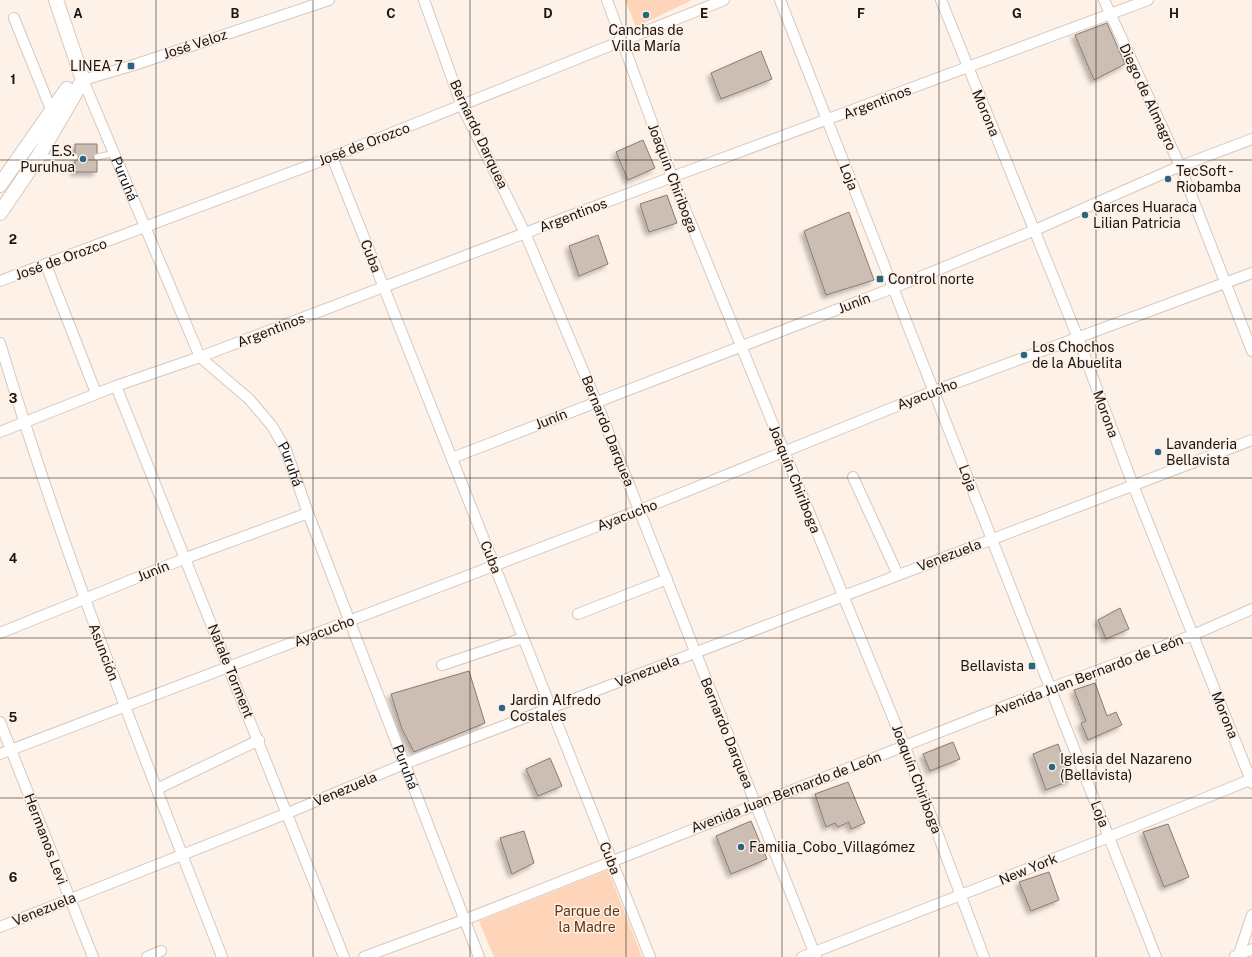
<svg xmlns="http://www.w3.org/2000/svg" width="1252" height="957" font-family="'Public Sans',sans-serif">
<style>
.green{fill:#ffd5b9}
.building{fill:#cdbeb4;stroke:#897b72;filter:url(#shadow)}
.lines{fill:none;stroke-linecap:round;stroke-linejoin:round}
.lane-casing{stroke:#d7c8be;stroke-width:7}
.street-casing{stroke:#d7c8be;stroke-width:12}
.secondary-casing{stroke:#d7c8be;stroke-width:16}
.lane{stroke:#fff;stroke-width:5}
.street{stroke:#fff;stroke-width:10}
.secondary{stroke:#fff;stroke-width:14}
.grid{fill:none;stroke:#1a1511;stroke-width:1;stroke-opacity:0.55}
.poi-dot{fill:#2a667d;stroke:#fdf1e8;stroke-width:1.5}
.labels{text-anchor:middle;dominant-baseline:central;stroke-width:3;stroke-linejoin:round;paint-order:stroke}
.poi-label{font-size:14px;fill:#1a1511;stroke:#fdf1e8;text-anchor:start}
.street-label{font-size:14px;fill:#1a1511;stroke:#fdf1e8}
.park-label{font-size:14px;fill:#623613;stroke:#fdf1e8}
.grid-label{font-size:13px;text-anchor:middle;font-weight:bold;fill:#1a1511;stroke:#fdf1e8;stroke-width:3;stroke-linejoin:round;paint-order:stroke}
</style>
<defs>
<filter id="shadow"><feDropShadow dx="-3.5" dy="3.5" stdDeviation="2" flood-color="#0004"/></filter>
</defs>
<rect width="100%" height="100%" fill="#fdf1e8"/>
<path class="green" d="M 625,0 L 692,0 L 636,27 Z
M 608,870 L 642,957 L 494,957 L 479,921 Z"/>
<path class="building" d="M 1107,23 L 1125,64 L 1094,80 L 1075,35 Z
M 761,51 L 772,79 L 721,99 L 711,73 Z
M 643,140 L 655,168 L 628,180 L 616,152 Z
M 75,144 L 97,144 L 97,153 L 93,157 L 97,161 L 97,172 L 74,172 L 75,161 L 79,157 L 75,153 Z
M 667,195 L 677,223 L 649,232 L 640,204 Z
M 849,212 L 874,280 L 826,295 L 804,231 Z
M 598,235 L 608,264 L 579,276 L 569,246 Z
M 1120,608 L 1129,629 L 1106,639 L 1098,620 Z
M 469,671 L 485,723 L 414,752 L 402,729 L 391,694 Z
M 1095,683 L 1107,716 L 1116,712 L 1122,725 L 1088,740 L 1081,723 L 1086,721 L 1074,690 Z
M 953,742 L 960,759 L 930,771 L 923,754 Z
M 1058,744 L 1071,780 L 1046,790 L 1033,754 Z
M 550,758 L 562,786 L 538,796 L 526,769 Z
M 848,782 L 865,823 L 851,829 L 849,822 L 838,827 L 835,823 L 826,827 L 815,794 Z
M 751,821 L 767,859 L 731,874 L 716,836 Z
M 1168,824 L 1189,877 L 1164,887 L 1143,832 Z
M 524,831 L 534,863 L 512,874 L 500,838 Z
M 1049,872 L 1059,900 L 1031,911 L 1019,882 Z"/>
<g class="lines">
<g class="lane-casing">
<path id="lane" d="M 41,157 L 75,157
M 97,157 L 115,153"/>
</g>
<g class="street-casing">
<g id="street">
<path id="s1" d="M 329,0 L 131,66 L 83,80 L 200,357 L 249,399 L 272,426 L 286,450 L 308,513 L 479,957"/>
<path d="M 424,0 L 462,106 L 525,233 L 596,401 L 816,957"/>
<path d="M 607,0 L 672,177 L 905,747 L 984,957"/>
<path d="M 780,0 L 1156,957"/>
<path d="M 941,0 L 1078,338 L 1133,485 L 1252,783"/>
<path d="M 1104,0 L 1180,166 L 1252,351"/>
<path d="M 14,18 L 52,112"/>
<path d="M 332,157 L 650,957"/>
<path d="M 46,265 L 96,393"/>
<path d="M 0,281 L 332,157 L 724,0"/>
<path d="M 0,343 C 62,552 143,754 222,957"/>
<path d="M 116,386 L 344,957"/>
<path d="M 0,432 L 116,386 L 200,357 L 672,177 L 1148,0"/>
<path d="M 452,458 L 893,288 L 1035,230 L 1178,167 L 1252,139"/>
<path d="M 853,477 L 898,575"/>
<path d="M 578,614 L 667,579"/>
<path d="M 0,633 L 186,558 L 308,513"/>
<path d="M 442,665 L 523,638"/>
<path d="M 0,722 L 93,957"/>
<path d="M 0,754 L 640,510 L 934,391 L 1252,273"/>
<path d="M 157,789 L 259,740"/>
<path d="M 0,927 L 288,813 L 404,764 L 1252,440"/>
<path d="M 1235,956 L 1252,949"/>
<path d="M 147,957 L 161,951"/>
<path d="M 364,957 L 464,920 L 1051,688 L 1193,635 L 1252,609"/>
<path d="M 802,957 L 1109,837 L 1252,779"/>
<path d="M 1238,957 L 1252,915"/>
</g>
</g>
<g class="secondary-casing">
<path id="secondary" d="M 56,0 L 83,80
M 0,185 L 67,89
M 0,213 L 38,157 L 83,80"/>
</g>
<use href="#lane" class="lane"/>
<use href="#street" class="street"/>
<use href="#secondary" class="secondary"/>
</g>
<path class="grid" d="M 156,0 L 156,957M 313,0 L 313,957M 470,0 L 470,957M 626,0 L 626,957M 782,0 L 782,957M 939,0 L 939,957M 1096,0 L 1096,957M 0,160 L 1252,160M 0,319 L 1252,319M 0,478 L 1252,478M 0,638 L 1252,638M 0,798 L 1252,798"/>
<g class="poi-dot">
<circle cx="646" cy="15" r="4"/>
<rect x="127" y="62" width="8" height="8" rx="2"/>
<circle cx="83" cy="159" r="4"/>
<circle cx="1168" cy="179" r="4"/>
<circle cx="1085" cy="215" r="4"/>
<rect x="876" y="275" width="8" height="8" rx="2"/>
<circle cx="1024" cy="355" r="4"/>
<circle cx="1158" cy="452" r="4"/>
<rect x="1028" y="662" width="8" height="8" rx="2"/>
<circle cx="502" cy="708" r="4"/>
<circle cx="1052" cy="767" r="4"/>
<circle cx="741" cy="847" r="4"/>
</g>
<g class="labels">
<g class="poi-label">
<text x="646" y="30" text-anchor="middle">Canchas de<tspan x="646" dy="16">Villa María</tspan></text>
<text x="123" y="66" text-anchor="end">LINEA 7</text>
<text x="75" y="151" text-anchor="end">E.S.<tspan x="75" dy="16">Puruhua</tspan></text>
<text x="1176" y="171">TecSoft -<tspan x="1176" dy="16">Riobamba</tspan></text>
<text x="1093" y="207">Garces Huaraca<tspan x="1093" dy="16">Lilian Patricia</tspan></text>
<text x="888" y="279">Control norte</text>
<text x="1032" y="347">Los Chochos<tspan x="1032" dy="16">de la Abuelita</tspan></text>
<text x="1166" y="444">Lavanderia<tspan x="1166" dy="16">Bellavista</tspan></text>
<text x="1024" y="666" text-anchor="end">Bellavista</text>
<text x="510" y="700">Jardin Alfredo<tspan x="510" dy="16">Costales</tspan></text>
<text x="1060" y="759">Iglesia del Nazareno<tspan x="1060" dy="16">(Bellavista)</tspan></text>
<text x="749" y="847">Familia_Cobo_Villagómez</text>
</g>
<g class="street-label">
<text transform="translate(195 44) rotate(-18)">José Veloz</text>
<text transform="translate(1148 97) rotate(65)">Diego de Almagro</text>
<text transform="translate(877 102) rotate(-21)">Argentinos</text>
<text transform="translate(986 113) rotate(67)">Morona</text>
<text transform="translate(479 134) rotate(65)">Bernardo Darquea</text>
<text transform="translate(364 144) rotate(-21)">José de Orozco</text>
<text transform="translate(849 177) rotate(68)">Loja</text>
<text stroke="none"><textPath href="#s1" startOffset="366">Puruhá</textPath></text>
<text transform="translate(673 178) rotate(69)">Joaquín Chiriboga</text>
<text transform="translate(573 215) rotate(-21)">Argentinos</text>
<text transform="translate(371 256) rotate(69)">Cuba</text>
<text transform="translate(61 259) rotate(-20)">José de Orozco</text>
<text transform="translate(854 303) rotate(-21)">Junín</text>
<text transform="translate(271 330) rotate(-21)">Argentinos</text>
<text transform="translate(927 394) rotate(-21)">Ayacucho</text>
<text transform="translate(1106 414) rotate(70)">Morona</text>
<text transform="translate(551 419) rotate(-22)">Junín</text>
<text transform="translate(608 431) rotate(68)">Bernardo Darquea</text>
<text stroke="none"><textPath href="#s1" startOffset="702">Puruhá</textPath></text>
<text transform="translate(968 478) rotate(69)">Loja</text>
<text transform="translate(795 479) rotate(68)">Joaquín Chiriboga</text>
<text transform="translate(627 515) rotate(-21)">Ayacucho</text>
<text transform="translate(949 555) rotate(-21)">Venezuela</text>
<text transform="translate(491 557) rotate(68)">Cuba</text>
<text transform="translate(153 571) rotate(-22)">Junín</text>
<text transform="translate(324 631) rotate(-21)">Ayacucho</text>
<text transform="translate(104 652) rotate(69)">Asunción</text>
<text transform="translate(231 671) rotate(68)">Natale Torment</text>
<text transform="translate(647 671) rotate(-21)">Venezuela</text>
<text transform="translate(1088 675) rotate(-21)">Avenida Juan Bernardo de León</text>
<text transform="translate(1225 715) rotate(68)">Morona</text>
<text transform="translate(727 733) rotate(68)">Bernardo Darquea</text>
<text stroke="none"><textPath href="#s1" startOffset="1026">Puruhá</textPath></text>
<text transform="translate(917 779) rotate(69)">Joaquín Chiriboga</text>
<text transform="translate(345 789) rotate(-23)">Venezuela</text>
<text transform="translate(786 792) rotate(-21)">Avenida Juan Bernardo de León</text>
<text transform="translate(1100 814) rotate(69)">Loja</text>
<text transform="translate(46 839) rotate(69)">Hermanos Levi</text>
<text transform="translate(610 858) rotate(68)">Cuba</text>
<text transform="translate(1028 869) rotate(-22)">New York</text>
<text transform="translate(44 909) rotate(-22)">Venezuela</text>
</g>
<g class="park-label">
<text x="587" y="911">Parque de<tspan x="587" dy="16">la Madre</tspan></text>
</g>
</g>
<g class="grid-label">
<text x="78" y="18">A</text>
<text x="235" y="18">B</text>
<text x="391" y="18">C</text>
<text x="548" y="18">D</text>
<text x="704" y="18">E</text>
<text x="861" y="18">F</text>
<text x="1017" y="18">G</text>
<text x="1174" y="18">H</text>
<text x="13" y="84">1</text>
<text x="13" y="244">2</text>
<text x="13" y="403">3</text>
<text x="13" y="563">4</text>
<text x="13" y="722">5</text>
<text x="13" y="882">6</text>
</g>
</svg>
